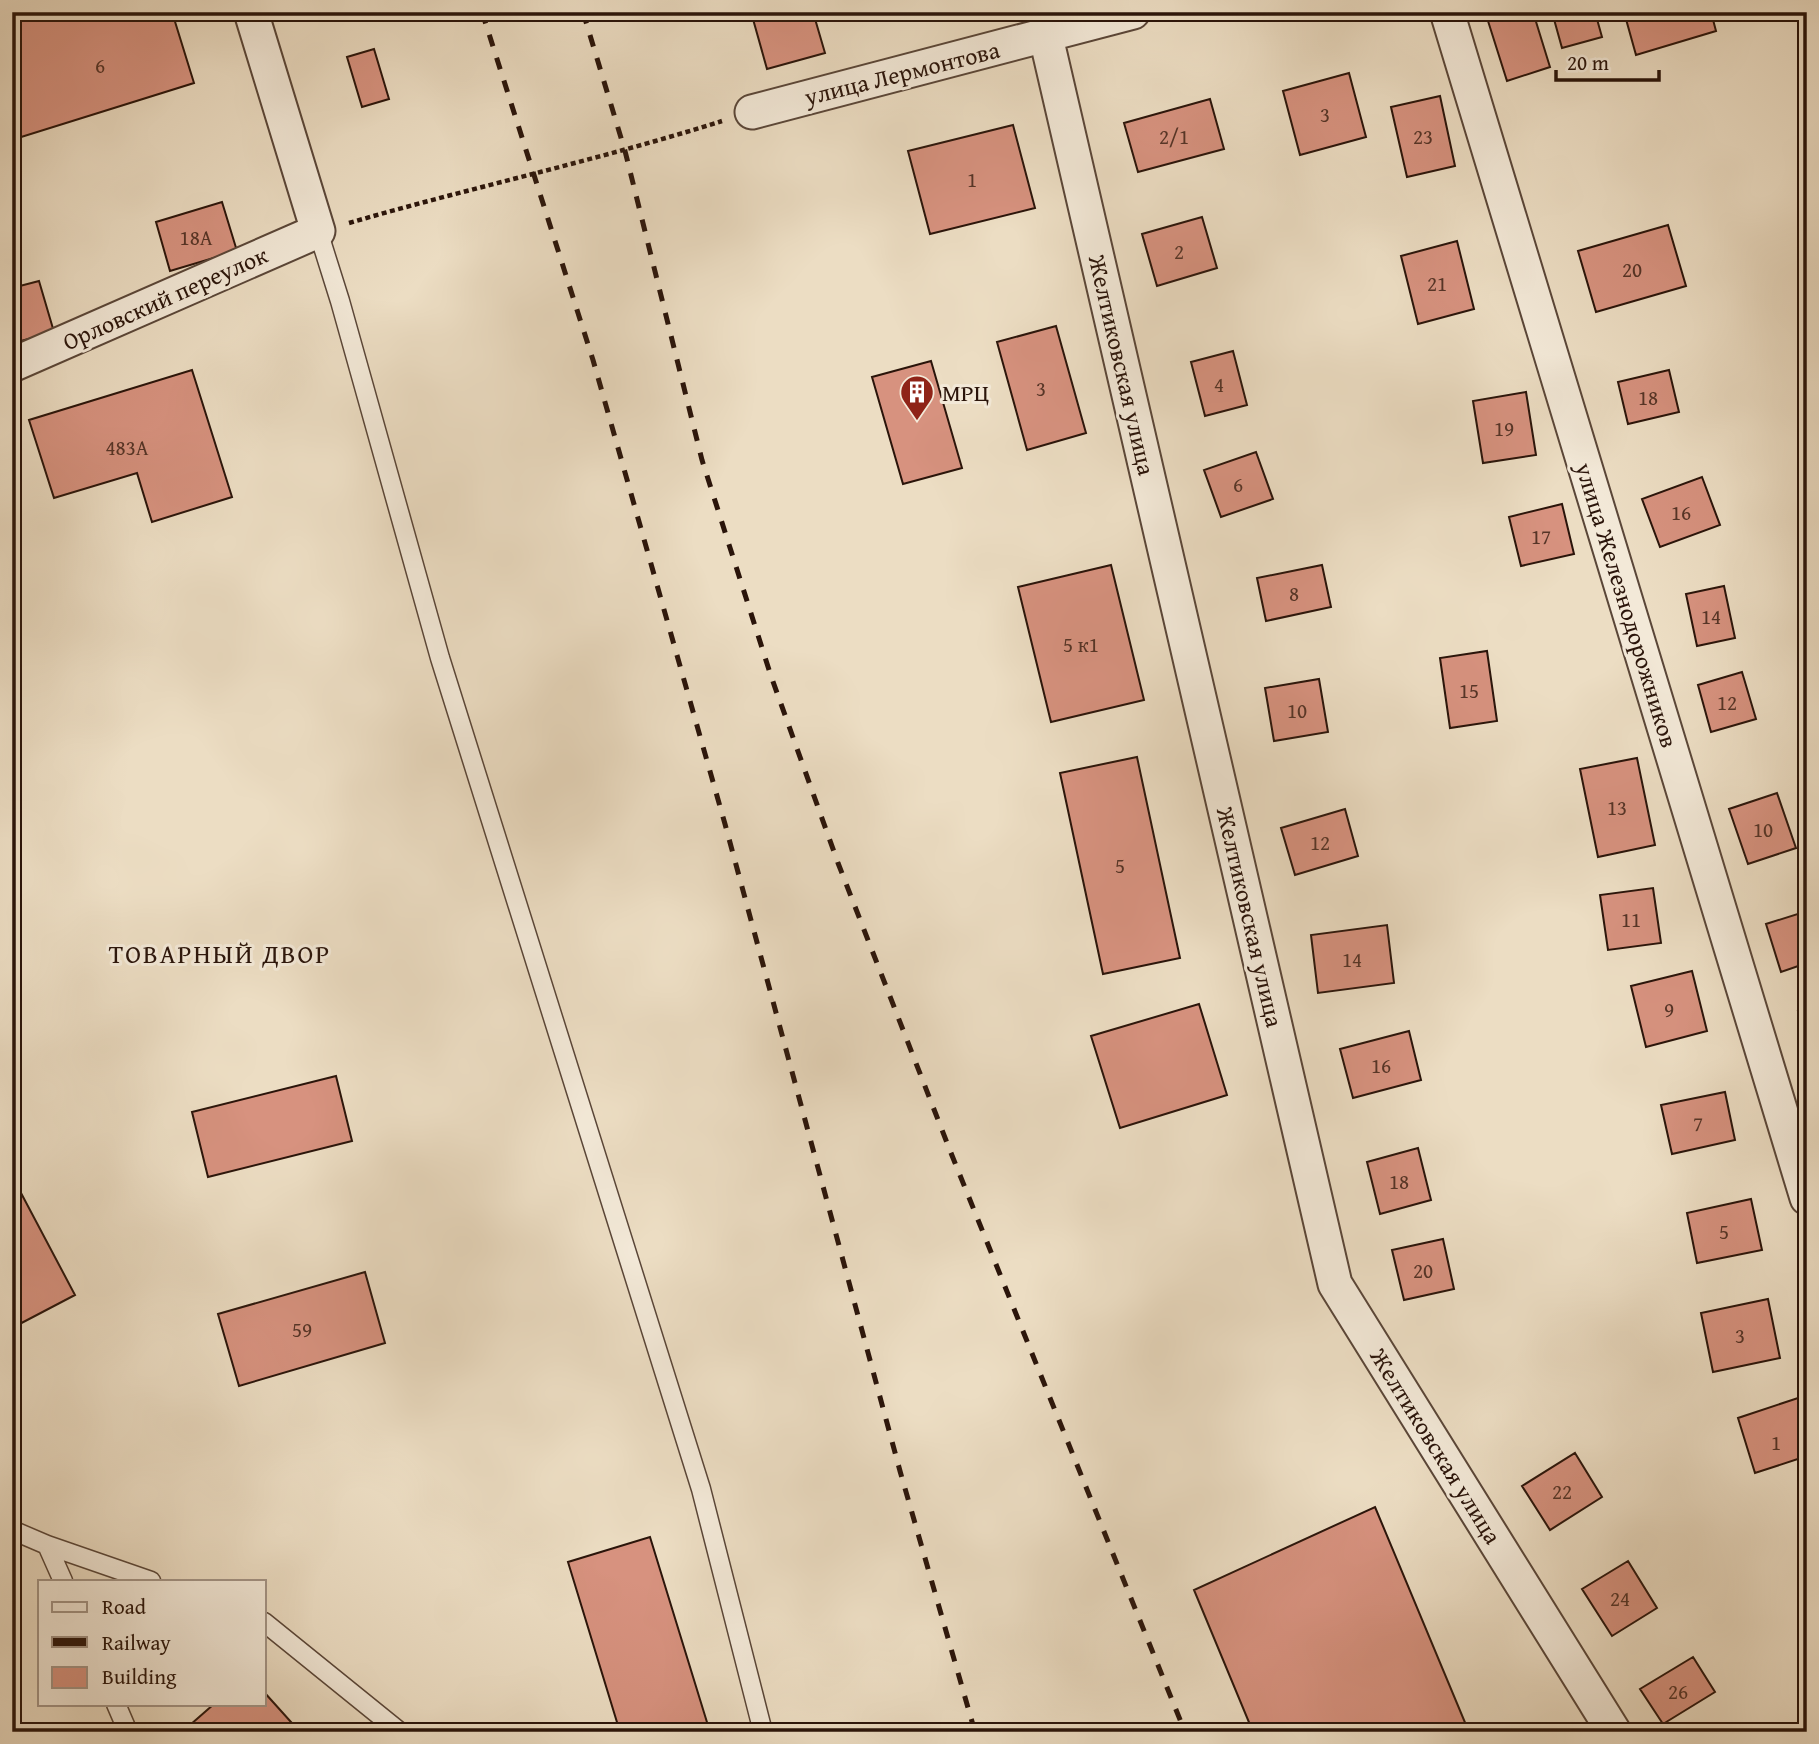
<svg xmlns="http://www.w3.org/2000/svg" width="1819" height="1744" font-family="'Gentium Book Plus',serif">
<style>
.building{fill:#d7927f;stroke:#2a140a;stroke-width:2}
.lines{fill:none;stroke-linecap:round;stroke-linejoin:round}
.lane-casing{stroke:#5a4638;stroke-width:21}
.street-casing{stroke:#5a4638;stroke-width:37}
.path{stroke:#2a140a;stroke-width:4.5;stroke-dasharray:5 3.5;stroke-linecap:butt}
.lane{stroke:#f3e9d8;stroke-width:18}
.street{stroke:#f3e9d8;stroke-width:33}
.rail{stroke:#2a140a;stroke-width:5;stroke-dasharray:12 12;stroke-linecap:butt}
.labels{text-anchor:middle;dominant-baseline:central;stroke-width:6;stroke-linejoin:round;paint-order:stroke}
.number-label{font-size:21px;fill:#553427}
.street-label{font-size:24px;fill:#2a140a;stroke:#f3e9d8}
.poi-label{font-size:24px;fill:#2a140a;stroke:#f3e9d8;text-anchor:start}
.neighbourhood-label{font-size:26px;letter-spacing:2px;fill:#2a140a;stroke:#f3e9d8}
</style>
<rect width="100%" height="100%" fill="#ecddc3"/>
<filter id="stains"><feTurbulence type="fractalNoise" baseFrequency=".00286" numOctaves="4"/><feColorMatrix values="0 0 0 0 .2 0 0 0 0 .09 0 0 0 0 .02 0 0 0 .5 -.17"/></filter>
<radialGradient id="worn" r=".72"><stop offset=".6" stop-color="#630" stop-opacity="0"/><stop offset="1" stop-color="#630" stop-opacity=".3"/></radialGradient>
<path class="building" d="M 12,12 L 172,12 L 194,83 L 18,138 L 12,120 L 12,46 L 19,44 Z
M 751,12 L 813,12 L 825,53 L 767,69 Z
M 1515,12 L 1533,12 L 1550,67 L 1507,81 L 1488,21 Z
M 1552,12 L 1595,12 L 1602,37 L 1562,48 Z
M 1624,12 L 1711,12 L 1716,31 L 1636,55 Z
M 374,49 L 389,99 L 362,107 L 347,57 Z
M 1349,73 L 1366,137 L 1300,155 L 1283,91 Z
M 1440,96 L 1455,166 L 1407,177 L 1391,107 Z
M 1210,99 L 1224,149 L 1138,172 L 1124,123 Z
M 1013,125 L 1035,208 L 930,234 L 908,151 Z
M 222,202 L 237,251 L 170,271 L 156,222 Z
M 1202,217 L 1217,268 L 1157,286 L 1142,234 Z
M 1668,225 L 1686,286 L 1596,312 L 1578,251 Z
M 1457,241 L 1474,309 L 1418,324 L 1401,256 Z
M 39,281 L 54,332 L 21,341 L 12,311 L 12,288 Z
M 1056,326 L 1086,433 L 1027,450 L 997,342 Z
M 1233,351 L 1247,405 L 1205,416 L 1191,362 Z
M 931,361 L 962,468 L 903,484 L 872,377 Z
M 192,370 L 232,497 L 152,522 L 137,473 L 54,498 L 29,420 Z
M 1669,370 L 1679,412 L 1628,424 L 1618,382 Z
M 1526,392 L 1536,455 L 1483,463 L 1473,401 Z
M 1256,452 L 1273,499 L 1221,517 L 1204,470 Z
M 1702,477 L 1720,525 L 1660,547 L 1642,499 Z
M 1562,504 L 1574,554 L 1521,566 L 1509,517 Z
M 1111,565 L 1144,700 L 1051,722 L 1018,587 Z
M 1322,565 L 1331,607 L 1266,621 L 1257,578 Z
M 1724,586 L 1735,638 L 1697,646 L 1686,594 Z
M 1487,651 L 1497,721 L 1450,728 L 1440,658 Z
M 1742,672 L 1756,719 L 1711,732 L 1698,685 Z
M 1319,679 L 1328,732 L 1274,741 L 1265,688 Z
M 1137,757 L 1180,958 L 1103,974 L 1060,773 Z
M 1637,758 L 1655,845 L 1598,857 L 1580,769 Z
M 1777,793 L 1796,848 L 1748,864 L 1729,809 Z
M 1345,809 L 1358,856 L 1295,875 L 1281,828 Z
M 1653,888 L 1661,943 L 1608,950 L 1600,895 Z
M 1807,911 L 1807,963 L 1781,972 L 1766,924 Z
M 1387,925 L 1394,983 L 1318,993 L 1311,935 Z
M 1692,971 L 1707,1031 L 1646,1047 L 1631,986 Z
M 1199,1004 L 1227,1095 L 1120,1128 L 1091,1036 Z
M 1807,1008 L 1807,1042 L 1798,1011 Z
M 1409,1031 L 1421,1080 L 1353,1098 L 1340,1049 Z
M 336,1076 L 352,1141 L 208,1177 L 192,1112 Z
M 1725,1092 L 1735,1140 L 1672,1154 L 1661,1105 Z
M 1418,1148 L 1431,1200 L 1380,1214 L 1367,1162 Z
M 12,1176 L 75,1295 L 12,1328 Z
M 1751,1199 L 1762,1250 L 1697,1263 L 1687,1213 Z
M 1443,1239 L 1454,1289 L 1404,1300 L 1392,1250 Z
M 365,1272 L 385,1343 L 239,1386 L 218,1314 Z
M 1768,1299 L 1780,1358 L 1713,1372 L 1701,1313 Z
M 1798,1398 L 1807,1427 L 1807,1456 L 1755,1473 L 1738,1418 Z
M 1575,1453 L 1602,1497 L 1550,1530 L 1522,1486 Z
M 1375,1507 L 1469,1732 L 1253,1732 L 1194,1590 Z
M 650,1537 L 710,1732 L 620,1732 L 568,1562 Z
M 1628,1561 L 1657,1608 L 1612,1636 L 1582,1589 Z
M 1693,1657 L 1715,1692 L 1663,1724 L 1640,1689 Z
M 264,1692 L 300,1732 L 182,1732 L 214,1704 L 264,1704 Z"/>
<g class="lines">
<g class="lane-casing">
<path id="lane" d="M 318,231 L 340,301 L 440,658 L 701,1489 L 763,1732
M 12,1530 L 47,1545 L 151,1581
M 47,1545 L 63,1581
M 264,1622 L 400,1732
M 116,1704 L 128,1732"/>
</g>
<g class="street-casing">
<path id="street" d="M 1447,12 L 1807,1198
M 1046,37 L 1335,1284 L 1614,1732
M 752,112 L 1133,12
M 12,365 L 318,231 L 251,12"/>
</g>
<path class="path" d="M 349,223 C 473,187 599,160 722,121"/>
<use href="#lane" class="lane"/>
<use href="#street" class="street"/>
<path class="rail" d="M 482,12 L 593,360 L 725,824 L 900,1471 L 975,1732
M 583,12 L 625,151 L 702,460 L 771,676 L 838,863 L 951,1153 L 1185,1732"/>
</g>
<defs>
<g id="building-pin" transform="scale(1.75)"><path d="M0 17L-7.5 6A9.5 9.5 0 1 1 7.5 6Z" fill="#8f2418" stroke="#f3e9d8"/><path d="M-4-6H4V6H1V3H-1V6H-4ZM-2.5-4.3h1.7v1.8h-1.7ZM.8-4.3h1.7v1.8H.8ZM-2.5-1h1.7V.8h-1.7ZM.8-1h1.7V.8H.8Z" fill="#fff"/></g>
</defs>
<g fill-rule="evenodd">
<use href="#building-pin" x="917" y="392"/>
</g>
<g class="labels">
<g class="number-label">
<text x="100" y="65">6</text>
<text x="1325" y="114">3</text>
<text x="1174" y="136">2/1</text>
<text x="1423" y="136">23</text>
<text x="972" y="179">1</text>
<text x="196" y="237">18А</text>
<text x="1179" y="251">2</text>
<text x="1632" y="269">20</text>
<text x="1437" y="283">21</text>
<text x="1219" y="384">4</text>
<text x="1041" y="388">3</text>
<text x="1648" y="397">18</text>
<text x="1504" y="428">19</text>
<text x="127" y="447">483А</text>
<text x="1238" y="484">6</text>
<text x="1681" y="512">16</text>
<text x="1541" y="536">17</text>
<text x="1294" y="593">8</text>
<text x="1711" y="616">14</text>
<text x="1081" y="644">5 к1</text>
<text x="1469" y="690">15</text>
<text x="1727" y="702">12</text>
<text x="1297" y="710">10</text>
<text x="1617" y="807">13</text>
<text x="1763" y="829">10</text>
<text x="1320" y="842">12</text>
<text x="1120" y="865">5</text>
<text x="1631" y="919">11</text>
<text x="1352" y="959">14</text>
<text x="1669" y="1009">9</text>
<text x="1381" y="1065">16</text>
<text x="1698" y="1123">7</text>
<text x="1399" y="1181">18</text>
<text x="1724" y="1231">5</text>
<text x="1423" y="1270">20</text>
<text x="302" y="1329">59</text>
<text x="1740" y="1335">3</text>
<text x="1776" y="1442">1</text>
<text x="1562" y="1491">22</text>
<text x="1620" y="1598">24</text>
<text x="1678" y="1691">26</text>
</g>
<g class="street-label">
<text transform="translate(902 73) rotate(-14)">улица Лермонтова</text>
<text transform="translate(165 298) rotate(-24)">Орловский переулок</text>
<text transform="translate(1122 365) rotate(77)">Желтиковская улица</text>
<text transform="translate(1627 605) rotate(73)">улица Железнодорожников</text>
<text transform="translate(1250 917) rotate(77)">Желтиковская улица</text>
<text transform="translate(1436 1446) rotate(58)">Желтиковская улица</text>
</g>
<g class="poi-label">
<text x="942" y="392">МРЦ</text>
</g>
<g class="neighbourhood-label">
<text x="220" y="953">ТОВАРНЫЙ ДВОР</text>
</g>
</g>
<rect width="1819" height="1744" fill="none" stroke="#ecddc3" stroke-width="42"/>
<rect x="14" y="14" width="1791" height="1716" fill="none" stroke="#2a140a" stroke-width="3.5"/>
<rect x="21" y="21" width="1777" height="1702" fill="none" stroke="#2a140a" stroke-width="2"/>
<rect x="38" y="1580" width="228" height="126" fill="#f3e9d8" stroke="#a39486" stroke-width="2"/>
<rect x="52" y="1602" width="35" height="10" fill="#f3e9d8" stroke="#a39486" stroke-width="2"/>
<text x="102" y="1614" font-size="21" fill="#2a140a">Road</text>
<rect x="52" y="1637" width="35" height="10" fill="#2a140a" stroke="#a39486" stroke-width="2"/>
<text x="102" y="1650" font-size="21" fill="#2a140a">Railway</text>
<rect x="52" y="1667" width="35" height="21" fill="#d7927f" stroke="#a39486" stroke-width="2"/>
<text x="102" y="1684" font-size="21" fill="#2a140a">Building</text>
<path d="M1556 70v10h103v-10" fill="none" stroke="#2a140a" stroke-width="3.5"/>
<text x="1567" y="70" font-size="21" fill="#2a140a" stroke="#f3e9d8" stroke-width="5" paint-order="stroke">20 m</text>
<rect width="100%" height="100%" filter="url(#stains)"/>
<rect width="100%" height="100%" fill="url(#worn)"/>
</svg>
